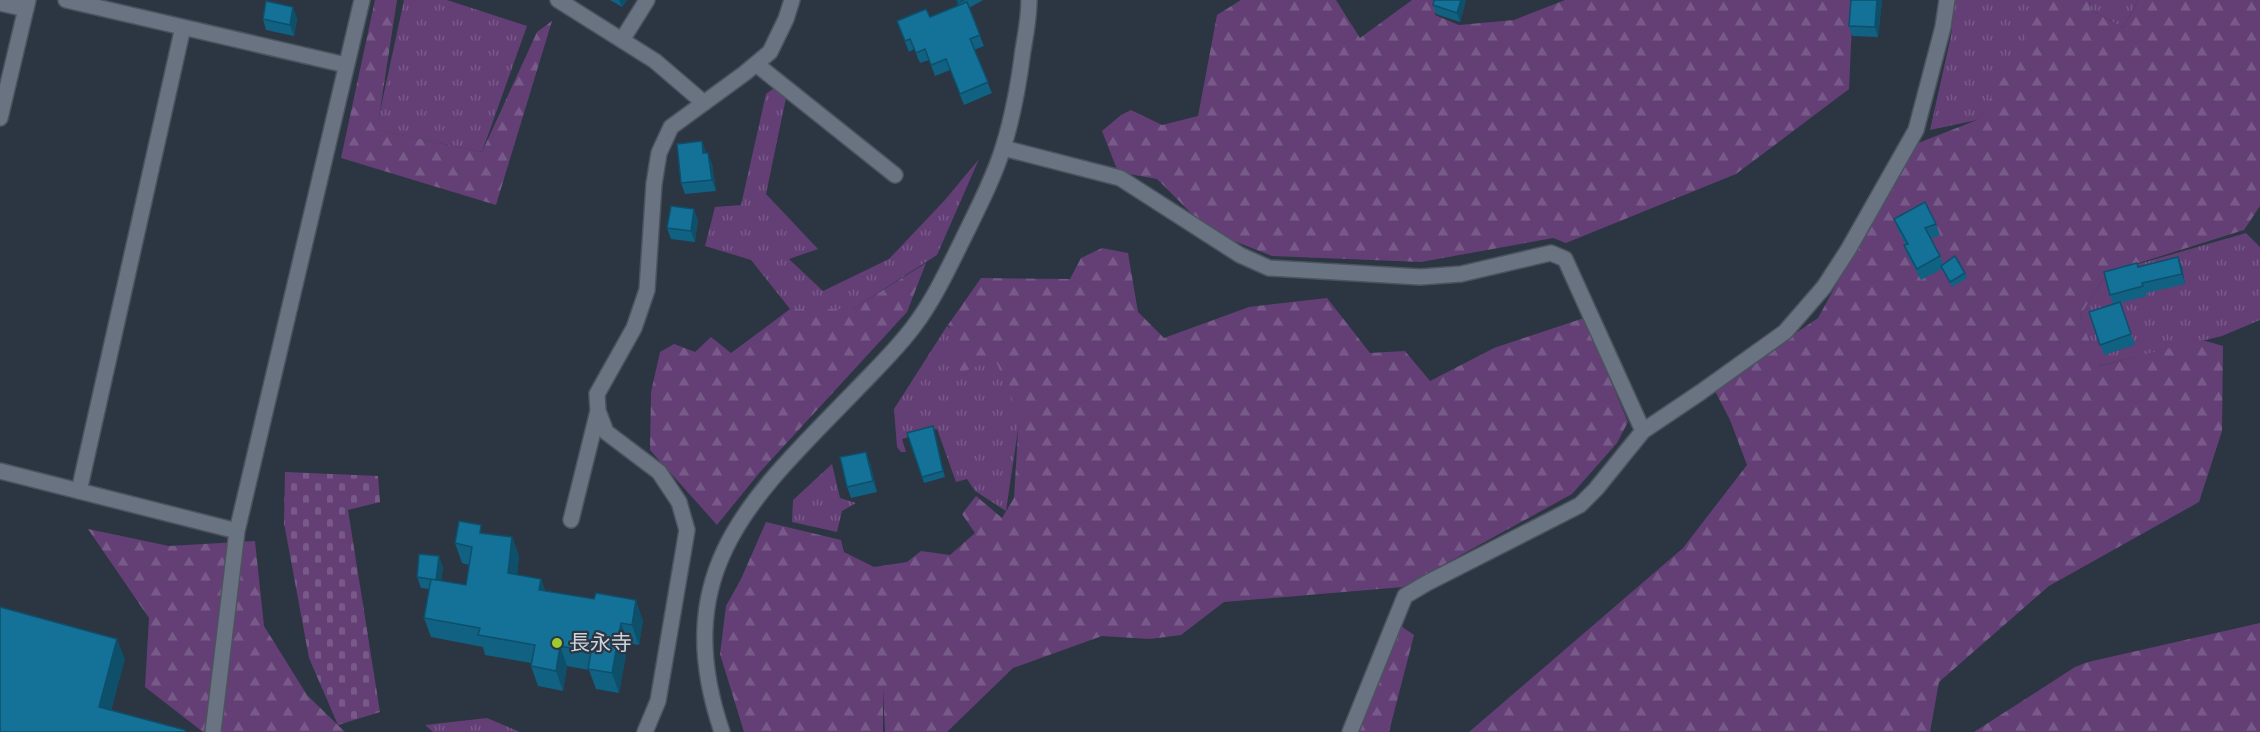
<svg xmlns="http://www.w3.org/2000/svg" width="2260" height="732" font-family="'Roboto Condensed','Noto Sans JP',sans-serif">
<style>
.grass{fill:url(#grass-tufts)}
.forest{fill:url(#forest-firs)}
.cemetery{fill:url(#cemetery-stones)}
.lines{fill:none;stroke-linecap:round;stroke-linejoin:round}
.minor-casing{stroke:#4c535e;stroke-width:18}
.tertiary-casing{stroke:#4c535e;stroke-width:18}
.minor{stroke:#697382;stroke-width:15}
.tertiary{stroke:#697382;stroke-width:15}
.wall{fill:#116182}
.shaded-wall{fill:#0e4f6a}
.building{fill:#147197;stroke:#0e4f6a;stroke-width:1.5}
.poi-dot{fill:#9dca2f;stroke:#2c3542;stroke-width:2}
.labels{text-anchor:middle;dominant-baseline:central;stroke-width:4.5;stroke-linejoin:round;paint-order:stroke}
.poi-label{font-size:21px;fill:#cdd2db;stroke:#2c3542;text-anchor:start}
</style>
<defs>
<pattern id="grass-tufts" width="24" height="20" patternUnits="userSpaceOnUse" patternTransform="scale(1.5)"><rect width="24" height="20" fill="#633f76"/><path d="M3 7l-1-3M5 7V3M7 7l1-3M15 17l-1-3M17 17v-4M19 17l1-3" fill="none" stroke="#785a89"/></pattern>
<pattern id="forest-firs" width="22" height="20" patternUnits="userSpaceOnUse" patternTransform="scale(1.5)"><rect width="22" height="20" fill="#633f76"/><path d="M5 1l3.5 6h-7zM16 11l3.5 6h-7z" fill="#785a89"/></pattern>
<pattern id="cemetery-stones" width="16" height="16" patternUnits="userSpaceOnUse" patternTransform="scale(1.5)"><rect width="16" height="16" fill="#633f76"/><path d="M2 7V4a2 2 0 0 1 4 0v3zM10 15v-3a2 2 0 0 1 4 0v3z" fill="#785a89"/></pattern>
</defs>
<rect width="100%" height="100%" fill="#2c3542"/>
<path class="grass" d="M 404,0 L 447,0 L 527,26 L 482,152 L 376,130 Z
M 1955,0 L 2032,0 L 2030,40 L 1977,120 L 1930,130 L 1951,36 Z
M 2089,0 L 2138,0 L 2123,28 L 2090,9 Z
M 774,88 L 786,98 L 766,194 L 818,249 L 789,259 L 823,291 L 889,259 L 944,201 L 979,159 L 937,255 L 853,309 L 790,309 L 751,260 L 705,246 L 715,207 L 741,205 L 766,94 Z
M 2246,233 L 2260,247 L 2260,320 L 2222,336 L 2098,366 L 2080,316 L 2107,273 Z
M 947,326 L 995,358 L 1020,416 L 1006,511 L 975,491 L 967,479 L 956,482 L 937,429 L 902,439 L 906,452 L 901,452 L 897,447 L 894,409 Z
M 832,464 L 840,498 L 856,503 L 842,511 L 837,532 L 792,522 L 793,500 Z
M 487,718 L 520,732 L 433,732 L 425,725 Z"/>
<path class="forest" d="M 375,0 L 397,0 L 377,130 L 482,152 L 537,32 L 552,21 L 496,205 L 341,158 Z
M 1241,0 L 1336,0 L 1360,38 L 1412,0 L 1438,0 L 1435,15 L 1459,25 L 1514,20 L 1565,0 L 1853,0 L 1849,89 L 1736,174 L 1566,243 L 1553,238 L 1421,262 L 1272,256 L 1209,231 L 1157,179 L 1118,172 L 1102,131 L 1121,115 L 1131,110 L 1162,125 L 1198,116 L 1217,15 Z
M 2031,0 L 2089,0 L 2090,9 L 2123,28 L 2138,0 L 2260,0 L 2260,206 L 2244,230 L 2107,273 L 2080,316 L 2099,366 L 2202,340 L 2223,346 L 2222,431 L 2199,502 L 2049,586 L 1939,682 L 1930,732 L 1469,732 L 1683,548 L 1747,465 L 1730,420 L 1715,391 L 1741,370 L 1818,318 L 1913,145 L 1977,120 L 2026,41 Z
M 1102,248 L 1128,253 L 1138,312 L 1164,338 L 1249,307 L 1327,298 L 1370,353 L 1405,351 L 1430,381 L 1494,348 L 1584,318 L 1628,422 L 1617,443 L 1572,494 L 1403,587 L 1224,602 L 1181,635 L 1150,639 L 1102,636 L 1013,668 L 947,732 L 885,732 L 883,688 L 883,732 L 744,732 L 720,654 L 726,606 L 741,579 L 766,522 L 841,540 L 844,552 L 874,567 L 907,562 L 921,551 L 950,555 L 975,533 L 962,514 L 976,496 L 1002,518 L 1014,498 L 1019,415 L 995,359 L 960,373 L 953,331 L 948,325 L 981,278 L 1070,279 L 1081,258 Z
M 926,263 L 907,312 L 760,472 L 717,525 L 650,450 L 651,392 L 660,352 L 674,344 L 695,352 L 711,337 L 731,353 L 790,309 L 853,309 Z
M 88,529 L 169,546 L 255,541 L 264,626 L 307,695 L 345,732 L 203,732 L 145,687 L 149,618 Z
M 2260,623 L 2260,732 L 1974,732 L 2075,667 L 2088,662 Z
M 1401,626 L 1414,635 L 1389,732 L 1359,732 Z"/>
<path class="cemetery" d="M 285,472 L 378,476 L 380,502 L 348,510 L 380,712 L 338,725 L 309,658 L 284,523 Z"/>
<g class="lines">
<g class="minor-casing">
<path id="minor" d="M 66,0 L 346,65
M 0,3 L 26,9
M 622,40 L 647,0
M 756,64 L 895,175
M 0,118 L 28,0
M 1003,148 L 1120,178 L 1240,255 L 1269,268 L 1420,277 L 1461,274 L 1551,253 L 1565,259 L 1643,431 L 1701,392 L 1785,332 L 1824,287 L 1848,250 L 1916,130 L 1943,27 L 1947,0
M 79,491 L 183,27
M 571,520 L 598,411
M 645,732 L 658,701 L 687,530 L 679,502 L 659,472 L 606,432 L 598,411 L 597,394 L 634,328 L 647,290 L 654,184 L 659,153 L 671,127 L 745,73 L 770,52 L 786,19 L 792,0
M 1350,732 L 1405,596 L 1427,583 L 1580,505 L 1596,489 L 1643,431"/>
</g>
<g class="tertiary-casing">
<path id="tertiary" d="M 558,0 L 655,61 L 704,103
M 0,471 L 237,531
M 213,732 L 237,531 L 362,0
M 722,732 C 667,570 752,497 856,390 C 876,369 897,349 914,326 C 933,301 947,271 961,243 C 976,212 993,180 1003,148 C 1013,116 1019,82 1023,50 C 1026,33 1029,17 1029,0"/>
</g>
<use href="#minor" class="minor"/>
<use href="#tertiary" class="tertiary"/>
</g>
<path class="wall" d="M 610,0 L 627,0 L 622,7 Z
M 956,0 L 983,0 L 969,8 L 984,46 L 974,50 L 992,93 L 964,105 L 950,70 L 935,76 L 929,60 L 920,63 L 914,49 L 909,52 L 897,21 L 930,17 L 958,5 Z
M 1434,0 L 1466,0 L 1460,22 L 1436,14 L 1433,5 Z
M 1851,0 L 1882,0 L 1878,37 L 1852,36 L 1849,26 Z
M 297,18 L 294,36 L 266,30 L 263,19 Z
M 706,153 L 708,153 L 712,164 L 716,191 L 685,194 L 681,183 Z
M 1894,219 L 1936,224 L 1940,235 L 1931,239 L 1940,256 L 1943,264 L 1965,273 L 1967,278 L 1952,287 L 1942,269 L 1921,280 L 1908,256 L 1904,245 L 1906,245 L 1898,230 Z
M 698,220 L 695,242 L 671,239 L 667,228 Z
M 2178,257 L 2182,267 L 2185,284 L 2146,293 L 2147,296 L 2120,303 L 2135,345 L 2104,355 L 2089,312 L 2113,304 L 2110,295 L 2138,267 Z
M 933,426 L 945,477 L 924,483 L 907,433 Z
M 870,463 L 877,492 L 851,498 L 847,487 Z
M 484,534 L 512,537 L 519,556 L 517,575 L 541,579 L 545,591 L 643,620 L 639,645 L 628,643 L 619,693 L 596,689 L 589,670 L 567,666 L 563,691 L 538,686 L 531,666 L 531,663 L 485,655 L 483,647 L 431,637 L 424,618 L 429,589 L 421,588 L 417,577 L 443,567 L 441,581 L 466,585 L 469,565 L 462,563 L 455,543 Z"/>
<path class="shaded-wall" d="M 619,0 L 627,0 L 622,7 Z
M 1461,0 L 1466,0 L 1460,22 L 1457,13 Z
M 1877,0 L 1882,0 L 1878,37 L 1875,27 Z
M 293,7 L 297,18 L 294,36 L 290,25 Z
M 702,141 L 706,152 L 707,164 L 703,153 Z
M 708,153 L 712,164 L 716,191 L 712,180 Z
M 694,209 L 698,220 L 695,242 L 691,231 Z
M 2178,257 L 2182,267 L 2185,284 L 2182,274 Z
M 933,426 L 935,432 L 945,477 L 943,471 Z
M 866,452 L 870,463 L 877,492 L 873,481 Z
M 512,537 L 519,556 L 515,593 L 508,573 Z
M 439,556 L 443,567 L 440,591 L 436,580 Z
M 541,579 L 548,599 L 539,590 Z
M 636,600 L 643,620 L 639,645 L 632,625 Z
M 621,623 L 628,643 L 619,693 L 612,673 Z
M 117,639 L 125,659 L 107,727 L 99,707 Z
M 560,646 L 567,666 L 563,691 L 556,671 Z"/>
<path class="building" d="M 957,0 L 964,0 L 958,3 Z
M 1434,0 L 1461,0 L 1457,13 L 1433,5 Z
M 1851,0 L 1877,0 L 1875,27 L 1849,26 Z
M 266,1 L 293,7 L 290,25 L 263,19 Z
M 967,2 L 980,35 L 970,39 L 988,82 L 960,94 L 946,59 L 931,65 L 925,49 L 916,53 L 910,39 L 905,41 L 897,21 L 926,9 L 930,17 Z
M 702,141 L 703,153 L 708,153 L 712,180 L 681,183 L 677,144 Z
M 1925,202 L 1936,224 L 1925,228 L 1940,256 L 1917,269 L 1904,245 L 1908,244 L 1894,219 Z
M 671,206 L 694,209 L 691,231 L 667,228 Z
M 1955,256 L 1965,273 L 1950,282 L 1941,266 Z
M 2178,257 L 2182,274 L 2142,283 L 2143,286 L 2110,295 L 2104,272 L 2137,263 L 2138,267 Z
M 2120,302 L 2131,334 L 2100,345 L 2089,312 Z
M 933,426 L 943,471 L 922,477 L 907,433 Z
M 866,452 L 873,481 L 847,487 L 840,457 Z
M 459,521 L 481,525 L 480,533 L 512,537 L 508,573 L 541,579 L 539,590 L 594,599 L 596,593 L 636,600 L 632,625 L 621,623 L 612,673 L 588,669 L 591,652 L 560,646 L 556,671 L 531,666 L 535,645 L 478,635 L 480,628 L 424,618 L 431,579 L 466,585 L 472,547 L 455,543 Z
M 419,554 L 439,556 L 436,580 L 417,577 Z
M 0,607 L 117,639 L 99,707 L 185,730 L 185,732 L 0,732 Z"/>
<circle class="poi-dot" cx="557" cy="643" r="6"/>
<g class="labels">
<g class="poi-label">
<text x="569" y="643">長永寺</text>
</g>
</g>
</svg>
